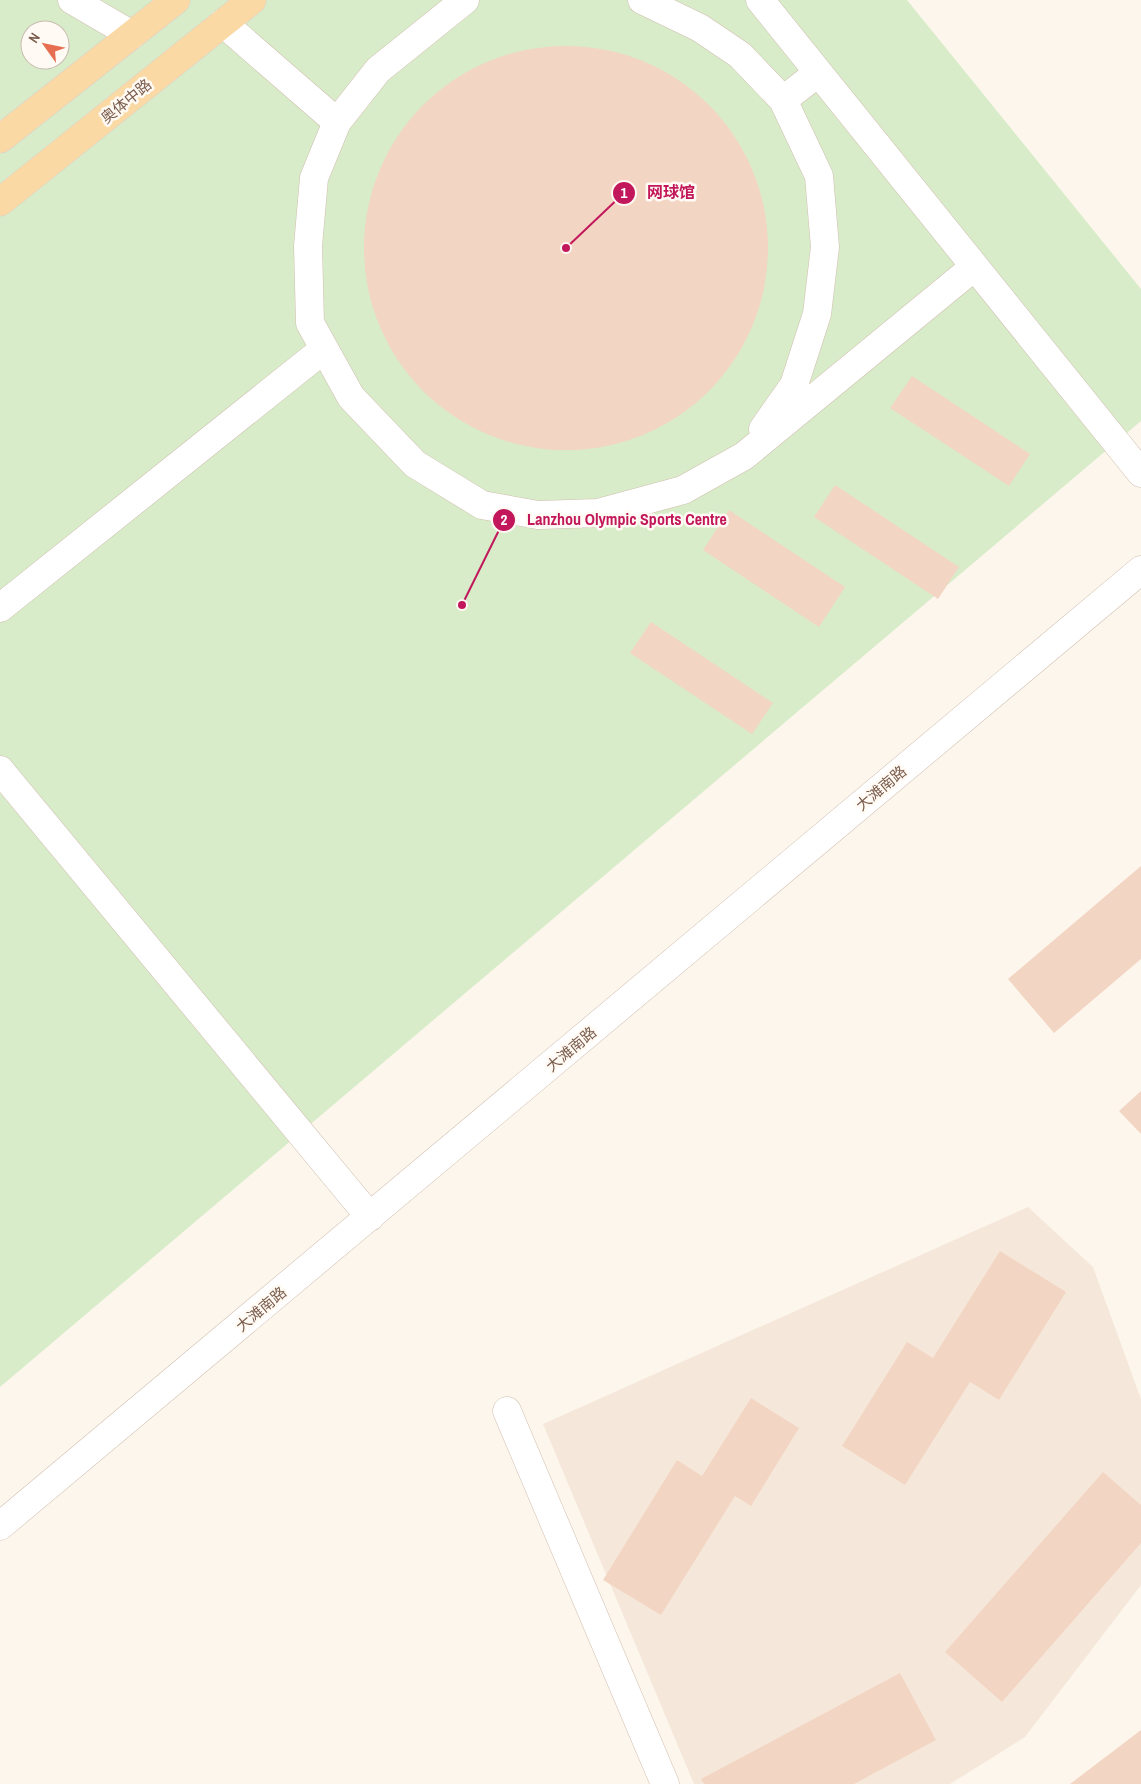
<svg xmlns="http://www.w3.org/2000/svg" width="1141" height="1784" font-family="'Archivo Narrow','Noto Sans SC',sans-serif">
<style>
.residential{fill:#f5e8da}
.green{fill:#d8ecc9;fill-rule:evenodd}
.building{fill:#f3d5c3}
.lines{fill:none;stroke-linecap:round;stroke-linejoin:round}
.minor-casing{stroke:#d1beb0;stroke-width:29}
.major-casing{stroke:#dad1cd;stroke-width:29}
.minor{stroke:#fff;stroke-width:28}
.major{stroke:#fbd9a5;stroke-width:28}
.labels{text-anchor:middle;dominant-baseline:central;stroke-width:5;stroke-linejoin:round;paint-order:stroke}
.street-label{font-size:15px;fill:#7a5c4d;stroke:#fffaf3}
.leader{fill:none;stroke:#c2185b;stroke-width:2}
.callout-dot{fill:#c2185b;stroke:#fffaf3;stroke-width:2}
.mark-label{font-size:15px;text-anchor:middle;font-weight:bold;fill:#fff}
.callout-label{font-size:16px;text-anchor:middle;font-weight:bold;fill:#c2185b;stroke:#fffaf3;stroke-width:5;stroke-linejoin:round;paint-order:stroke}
</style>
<rect width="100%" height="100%" fill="#fdf6ec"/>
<path class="residential" d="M 1028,1207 L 1093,1267 L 1141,1399 L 1141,1585 L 1025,1737 L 950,1784 L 694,1784 L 543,1424 Z"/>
<path class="green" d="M 0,0 L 907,0 L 1141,289 L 1141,421 L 0,1387 ZM 30,30 L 60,30 L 60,60 L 30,60 Z"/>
<path class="building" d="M364 248a202 202 0 1 1 404 0a202 202 0 1 1-404 0Z
M 912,376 L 1030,454 L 1009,486 L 890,408 Z
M 835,485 L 959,567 L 938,599 L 814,517 Z
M 729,510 L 845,587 L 819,627 L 703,550 Z
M 651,622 L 773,703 L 752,734 L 630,653 Z
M 1141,866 L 1141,959 L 1054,1033 L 1008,979 Z
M 1141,1091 L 1141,1134 L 1119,1111 Z
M 1000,1251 L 1066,1292 L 999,1400 L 970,1382 L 905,1485 L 842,1446 L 907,1342 L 933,1358 Z
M 751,1398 L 799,1428 L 751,1506 L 735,1496 L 661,1615 L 603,1580 L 677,1460 L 702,1476 Z
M 1103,1472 L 1141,1505 L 1141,1543 L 1002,1702 L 945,1652 Z
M 900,1673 L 936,1740 L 854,1784 L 704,1784 L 701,1779 Z
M 1141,1730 L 1141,1784 L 1070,1784 Z"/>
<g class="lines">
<g class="minor-casing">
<path id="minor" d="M 72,0 L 132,35
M 465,0 L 378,70 L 337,122 L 314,178 L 308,246 L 310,323 L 351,397 L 415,464 L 482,505 L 538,515 L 598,513 L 683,490 L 744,456 L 974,267
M 642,0 L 700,28 L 740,55 L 783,100 L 819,176 L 825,247 L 817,314 L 794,385 L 763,429
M 760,0 L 1141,473
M 223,23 L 337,122
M 783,100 L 818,73
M 0,608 L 324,349
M 0,770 L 370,1217
M 507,1411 L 665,1784
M 0,1526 L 1141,570"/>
</g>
<g class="major-casing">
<path id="major" d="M 0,139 L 176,0
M 0,202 L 252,0"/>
</g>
<use href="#minor" class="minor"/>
<use href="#major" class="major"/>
</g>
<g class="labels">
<g class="street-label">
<text transform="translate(126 101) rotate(-39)">奥体中路</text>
<text transform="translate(881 788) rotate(-40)">大滩南路</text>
<text transform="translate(571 1049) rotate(-40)">大滩南路</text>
<text transform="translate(261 1309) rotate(-40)">大滩南路</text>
</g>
</g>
<path class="leader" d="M566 248L624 193M462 605L504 520"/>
<g class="callout-dot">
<circle cx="566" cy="248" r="5"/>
<circle cx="462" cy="605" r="5"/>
<circle cx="624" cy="193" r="12"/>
<circle cx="504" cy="520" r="12"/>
</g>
<g class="mark-label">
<text x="624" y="198">1</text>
<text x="504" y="525">2</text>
</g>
<g class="callout-label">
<text x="671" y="198">网球馆</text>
<text x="627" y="525">Lanzhou Olympic Sports Centre</text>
</g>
<g transform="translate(45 45) rotate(303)"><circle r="24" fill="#fffaf3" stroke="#cabbb1"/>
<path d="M0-4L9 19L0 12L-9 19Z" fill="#e76f51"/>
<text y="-8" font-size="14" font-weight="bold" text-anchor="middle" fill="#7a5c4d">N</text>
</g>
</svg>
